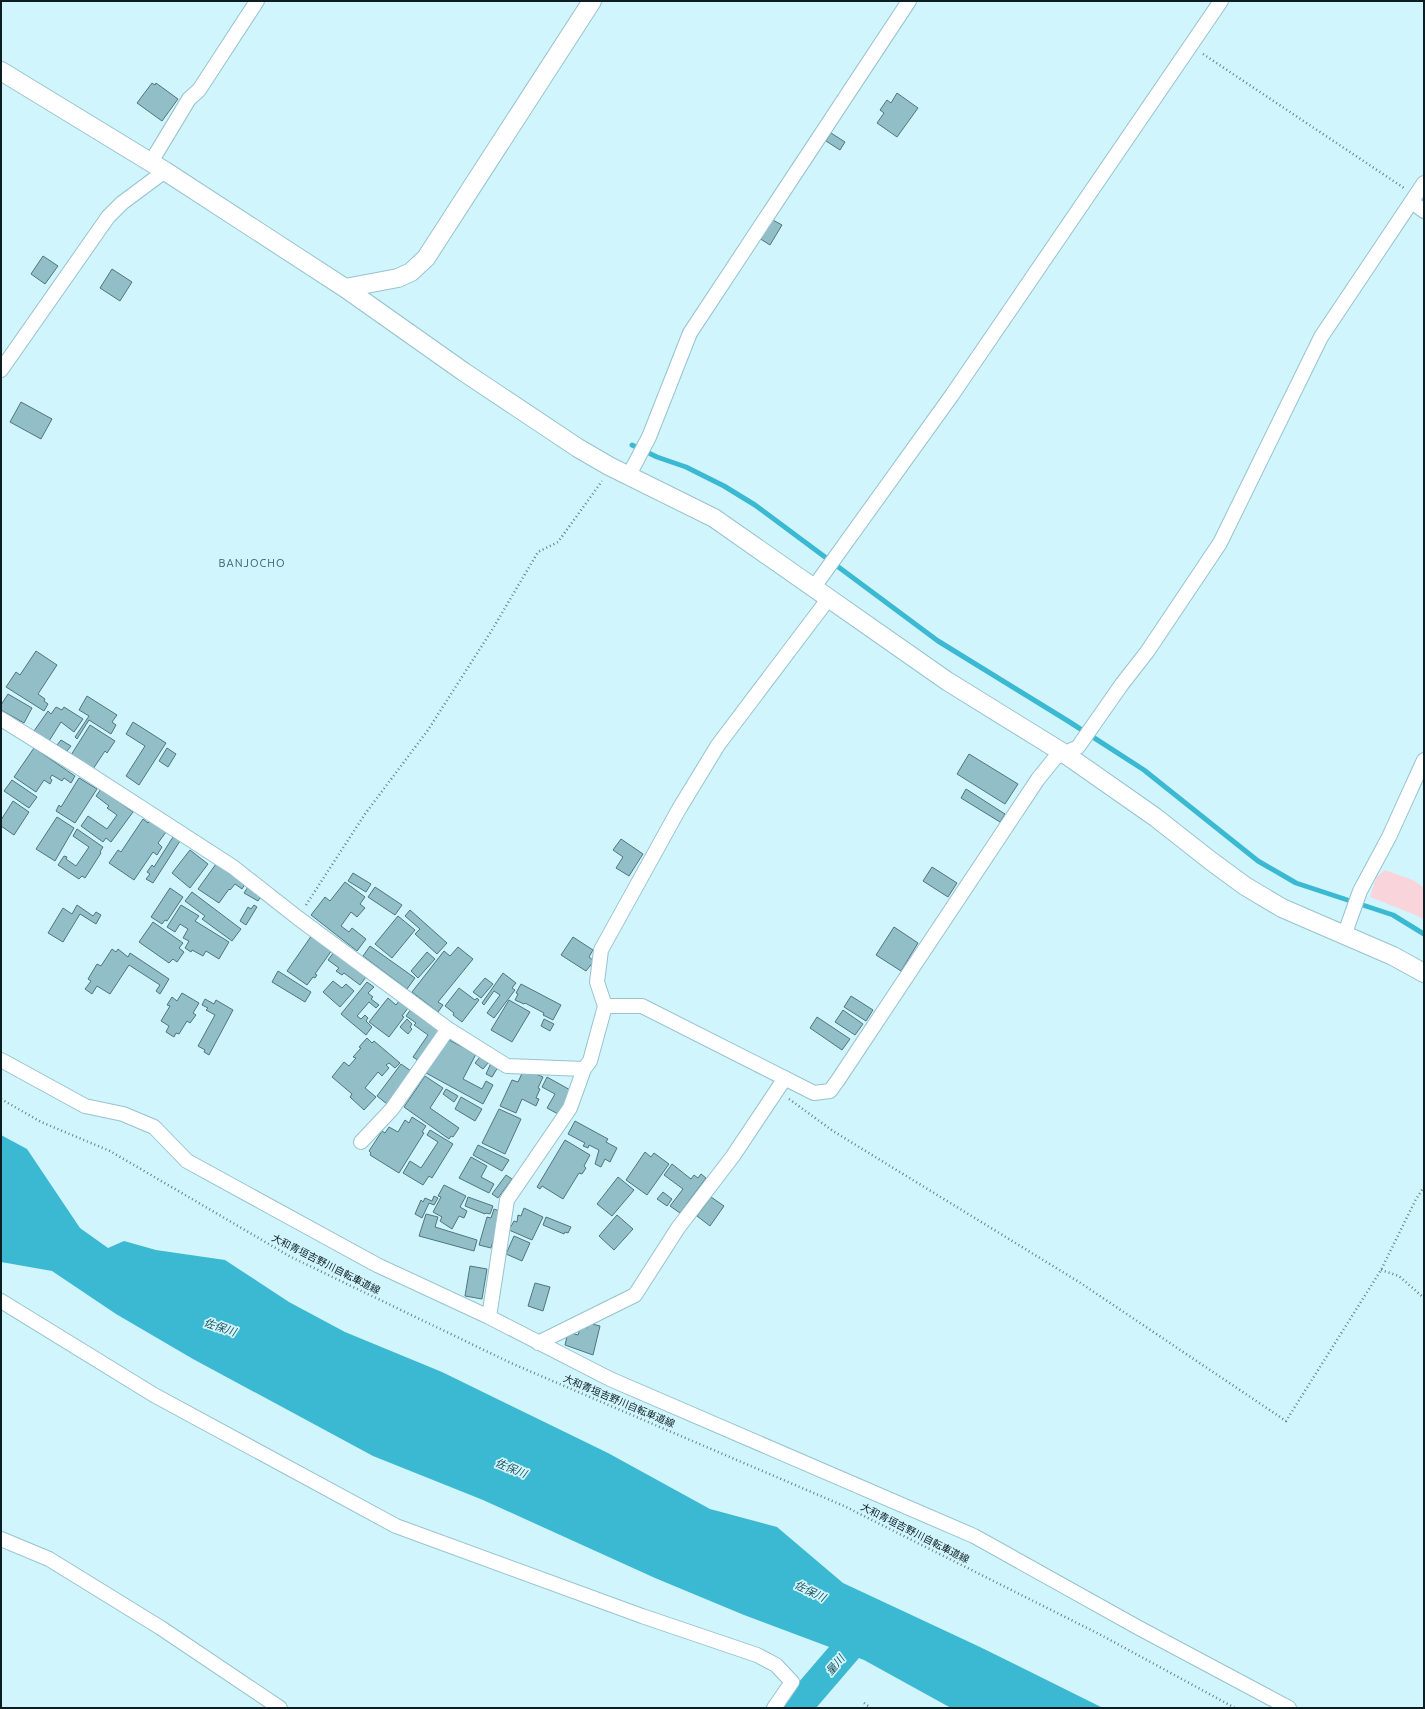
<svg xmlns="http://www.w3.org/2000/svg" width="1425" height="1709" font-family="Ubuntu,'Noto Sans JP',sans-serif">
<style>
.green{fill:#fad4db}
.water{fill:#3bb9d2}
.lines{fill:none;stroke-linecap:round;stroke-linejoin:round}
.stream{stroke:#3bb9d2;stroke-width:5}
.river{stroke:#3bb9d2;stroke-width:30}
.building{fill:#92bec8;stroke:#4d7680}
.minor-casing{stroke:#97c3ce;stroke-width:16}
.tertiary-casing{stroke:#97c3ce;stroke-width:20}
.path{stroke:#678187;stroke-width:2.5;stroke-dasharray:1 3;stroke-linecap:butt}
.minor{stroke:#fff;stroke-width:14}
.tertiary{stroke:#fff;stroke-width:18}
.labels{text-anchor:middle;dominant-baseline:central;stroke-width:3.5;stroke-linejoin:round;paint-order:stroke}
.street-label{font-size:10px;fill:#0d1e22;stroke:#d1f5fd}
.neighbourhood-label{font-size:11px;letter-spacing:1px;fill:#365f69;stroke:#d1f5fd}
.water-label{font-size:11px;font-style:italic;fill:#235661;stroke:#d1f5fd}
</style>
<rect width="100%" height="100%" fill="#d1f5fd"/>
<path class="green" d="M 1385,870 L 1415,881 L 1424,888 L 1424,920 L 1418,916 L 1370,897 L 1376,878 Z"/>
<path class="water" d="M 1,1135 L 27,1149 L 80,1228 L 108,1248 L 124,1241 L 156,1250 L 225,1260 L 289,1302 L 345,1332 L 442,1372 L 608,1453 L 710,1509 L 777,1527 L 843,1583 L 980,1647 L 1103,1708 L 951,1708 L 864,1660 L 744,1615 L 655,1578 L 483,1500 L 373,1456 L 193,1359 L 116,1314 L 52,1271 L 1,1262 Z"/>
<g class="lines">
<path class="stream" d="M 632,445 L 657,457 L 686,467 L 724,486 L 755,505 L 938,641 L 1068,721 L 1144,770 L 1258,861 L 1296,883 L 1393,915 L 1424,934"/>
<path class="river" d="M 798,1708 L 804,1699 L 871,1621"/>
</g>
<path class="building" d="M 152,83 L 155,85 L 156,83 L 178,99 L 162,121 L 137,103 Z
M 897,93 L 918,108 L 897,137 L 877,123 L 884,113 L 880,110 L 887,100 L 891,103 Z
M 831,133 L 845,142 L 840,150 L 826,141 Z
M 771,219 L 782,225 L 770,245 L 759,238 Z
M 43,256 L 58,266 L 45,284 L 31,274 Z
M 112,269 L 132,282 L 120,301 L 100,288 Z
M 21,402 L 52,419 L 41,439 L 10,422 Z
M 36,651 L 57,665 L 38,694 L 45,699 L 44,701 L 48,704 L 44,711 L 6,687 L 16,672 L 20,675 Z
M 8,694 L 32,708 L 24,723 L 1,710 L 1,705 Z
M 87,696 L 117,715 L 112,722 L 116,725 L 111,734 L 89,720 L 77,739 L 75,737 L 89,716 L 79,710 Z
M 56,707 L 62,710 L 64,707 L 83,719 L 74,732 L 61,722 L 49,741 L 34,731 L 48,711 L 51,714 Z
M 133,722 L 166,743 L 139,785 L 126,776 L 145,746 L 126,734 Z
M 90,725 L 115,741 L 107,753 L 105,751 L 93,769 L 71,755 Z
M 61,740 L 71,746 L 67,751 L 57,745 Z
M 34,748 L 75,776 L 71,783 L 64,778 L 62,781 L 52,775 L 50,778 L 52,780 L 50,784 L 44,780 L 36,792 L 14,777 Z
M 167,748 L 176,754 L 168,767 L 159,761 Z
M 969,754 L 1018,784 L 1005,804 L 957,774 Z
M 79,778 L 97,789 L 75,823 L 56,811 L 59,805 L 61,807 Z
M 12,780 L 37,797 L 29,808 L 4,791 Z
M 101,789 L 133,812 L 111,842 L 106,838 L 103,842 L 81,826 L 88,816 L 107,829 L 117,815 L 107,808 L 109,806 L 96,796 Z
M 966,789 L 1005,814 L 1000,822 L 961,798 Z
M 13,801 L 29,812 L 14,835 L 1,826 L 1,820 Z
M 57,817 L 74,828 L 55,861 L 36,849 Z
M 143,819 L 148,823 L 150,821 L 166,832 L 158,843 L 162,847 L 157,855 L 153,852 L 134,880 L 109,863 L 118,850 L 121,852 Z
M 77,829 L 103,847 L 100,852 L 101,853 L 85,878 L 82,876 L 79,879 L 58,865 L 64,856 L 67,857 L 66,859 L 76,866 L 89,847 L 73,836 Z
M 173,837 L 180,841 L 153,883 L 146,879 L 150,874 L 147,872 L 152,865 L 154,867 Z
M 621,839 L 643,854 L 629,876 L 616,868 L 623,857 L 613,850 Z
M 190,850 L 208,864 L 190,888 L 172,873 Z
M 216,864 L 245,884 L 242,889 L 235,884 L 230,890 L 229,889 L 219,903 L 198,889 Z
M 932,867 L 957,883 L 948,897 L 923,881 Z
M 353,873 L 371,884 L 366,892 L 348,881 Z
M 345,882 L 365,897 L 360,904 L 365,908 L 357,917 L 351,912 L 341,926 L 349,932 L 352,928 L 366,939 L 357,951 L 311,915 L 325,897 L 330,901 Z
M 248,887 L 262,895 L 258,901 L 244,893 Z
M 375,887 L 402,905 L 395,915 L 368,897 Z
M 170,888 L 183,897 L 167,921 L 165,920 L 162,924 L 151,917 Z
M 192,892 L 241,929 L 232,941 L 202,919 L 205,916 L 185,901 Z
M 77,905 L 93,916 L 96,912 L 101,915 L 96,924 L 80,914 L 63,942 L 48,933 L 63,908 L 72,914 Z
M 181,905 L 199,916 L 195,921 L 229,942 L 219,959 L 206,951 L 203,956 L 192,950 L 191,952 L 185,948 L 189,941 L 183,938 L 188,929 L 180,924 L 175,932 L 167,927 Z
M 254,905 L 257,907 L 246,925 L 240,921 L 248,907 L 251,909 Z
M 410,910 L 447,943 L 437,954 L 415,934 L 420,929 L 405,916 Z
M 398,916 L 415,930 L 392,958 L 375,944 Z
M 153,922 L 183,943 L 179,948 L 184,952 L 177,962 L 173,959 L 169,963 L 139,942 Z
M 894,927 L 918,943 L 901,971 L 876,955 Z
M 312,935 L 332,950 L 315,974 L 317,975 L 315,978 L 313,977 L 307,985 L 287,971 Z
M 573,937 L 593,950 L 589,957 L 594,961 L 586,971 L 561,955 Z
M 370,946 L 415,978 L 407,989 L 363,956 Z
M 458,947 L 473,959 L 438,1002 L 443,1005 L 438,1012 L 412,992 L 444,951 L 450,956 Z
M 112,949 L 116,952 L 118,949 L 128,957 L 130,953 L 169,979 L 160,994 L 156,991 L 160,985 L 129,965 L 110,994 L 97,986 L 92,994 L 85,989 L 91,981 L 88,979 L 97,964 L 101,966 Z
M 334,952 L 366,977 L 360,985 L 344,973 L 342,975 L 336,971 L 339,968 L 328,960 Z
M 427,952 L 435,959 L 418,978 L 411,971 Z
M 278,971 L 311,992 L 305,1002 L 272,982 Z
M 503,973 L 516,983 L 512,988 L 515,990 L 494,1018 L 487,1013 L 500,995 L 494,991 L 484,1005 L 482,1003 Z
M 485,978 L 493,984 L 481,998 L 473,992 Z
M 333,981 L 342,988 L 346,984 L 354,991 L 340,1007 L 323,992 Z
M 367,982 L 374,987 L 368,993 L 373,997 L 371,999 L 379,1005 L 376,1008 L 369,1002 L 357,1016 L 361,1019 L 365,1015 L 368,1018 L 366,1021 L 372,1027 L 366,1035 L 341,1014 Z
M 521,984 L 561,1005 L 553,1020 L 543,1015 L 544,1013 L 525,1003 L 524,1004 L 515,1000 L 518,994 L 516,993 Z
M 459,988 L 475,1000 L 477,998 L 479,1000 L 462,1022 L 453,1015 L 454,1013 L 445,1006 Z
M 182,993 L 199,1003 L 193,1013 L 196,1015 L 190,1023 L 187,1021 L 179,1034 L 176,1033 L 174,1037 L 166,1032 L 169,1026 L 161,1021 L 170,1006 L 167,1005 L 172,997 L 177,1001 Z
M 851,996 L 873,1010 L 866,1021 L 844,1007 Z
M 388,998 L 396,1005 L 399,1001 L 408,1008 L 402,1016 L 404,1017 L 389,1037 L 369,1022 Z
M 205,999 L 214,1004 L 216,1000 L 233,1010 L 209,1055 L 204,1052 L 205,1050 L 198,1046 L 215,1015 L 206,1010 L 208,1008 L 202,1005 Z
M 509,1000 L 530,1012 L 512,1042 L 491,1030 Z
M 411,1009 L 440,1029 L 419,1061 L 413,1057 L 428,1035 L 414,1025 L 416,1023 L 406,1016 Z
M 843,1010 L 863,1024 L 855,1035 L 835,1022 Z
M 817,1017 L 850,1039 L 842,1050 L 810,1028 Z
M 407,1019 L 412,1024 L 410,1027 L 412,1029 L 408,1034 L 400,1027 Z
M 544,1019 L 554,1024 L 550,1031 L 541,1026 Z
M 367,1038 L 372,1043 L 374,1041 L 400,1063 L 395,1068 L 389,1063 L 386,1065 L 389,1068 L 382,1076 L 378,1072 L 365,1088 L 376,1097 L 364,1110 L 350,1097 L 352,1094 L 332,1077 L 344,1062 L 349,1066 L 356,1058 L 353,1057 L 361,1048 L 359,1047 Z
M 449,1040 L 476,1054 L 463,1079 L 482,1089 L 486,1081 L 493,1085 L 483,1104 L 426,1073 L 441,1045 L 445,1046 Z
M 480,1057 L 488,1063 L 483,1069 L 475,1063 Z
M 491,1063 L 498,1067 L 492,1077 L 486,1074 Z
M 401,1064 L 411,1071 L 387,1104 L 377,1096 Z
M 524,1069 L 543,1077 L 538,1088 L 540,1089 L 536,1098 L 539,1099 L 536,1106 L 522,1099 L 516,1113 L 500,1106 L 512,1080 L 518,1082 Z
M 425,1076 L 443,1088 L 430,1108 L 459,1128 L 453,1137 L 451,1136 L 449,1139 L 404,1107 Z
M 547,1077 L 572,1091 L 558,1114 L 547,1108 L 555,1094 L 542,1087 Z
M 446,1089 L 458,1096 L 454,1102 L 443,1094 Z
M 461,1097 L 482,1109 L 475,1121 L 455,1109 Z
M 499,1109 L 521,1119 L 505,1154 L 482,1143 Z
M 412,1117 L 426,1126 L 422,1132 L 424,1133 L 399,1173 L 370,1155 L 371,1153 L 369,1151 L 382,1131 L 385,1133 L 389,1127 L 398,1132 L 405,1120 L 409,1123 Z
M 575,1121 L 608,1139 L 606,1142 L 617,1148 L 610,1162 L 605,1159 L 601,1167 L 595,1164 L 599,1150 L 589,1145 L 588,1148 L 583,1146 L 585,1143 L 568,1134 Z
M 430,1130 L 453,1144 L 432,1178 L 429,1176 L 423,1185 L 403,1173 L 410,1161 L 421,1168 L 438,1142 L 427,1135 Z
M 565,1140 L 590,1155 L 584,1166 L 586,1168 L 582,1174 L 579,1173 L 563,1199 L 542,1186 L 540,1189 L 537,1187 Z
M 478,1145 L 509,1160 L 502,1171 L 473,1155 Z
M 645,1152 L 651,1157 L 654,1153 L 669,1164 L 647,1195 L 626,1180 Z
M 471,1157 L 487,1166 L 481,1177 L 494,1184 L 489,1193 L 459,1178 Z
M 672,1164 L 691,1179 L 694,1175 L 698,1178 L 701,1174 L 706,1178 L 680,1213 L 670,1206 L 683,1189 L 664,1175 Z
M 506,1175 L 512,1179 L 498,1198 L 492,1194 Z
M 618,1177 L 634,1190 L 612,1216 L 597,1204 Z
M 444,1185 L 466,1196 L 460,1207 L 467,1211 L 464,1218 L 459,1216 L 452,1229 L 440,1221 L 442,1217 L 433,1212 L 441,1197 L 438,1196 Z
M 663,1192 L 672,1199 L 667,1206 L 657,1199 Z
M 434,1196 L 438,1198 L 434,1205 L 429,1203 L 422,1218 L 415,1214 L 421,1200 L 423,1202 L 425,1198 L 432,1201 Z
M 468,1197 L 493,1206 L 490,1214 L 486,1213 L 485,1214 L 465,1206 Z
M 711,1197 L 724,1206 L 710,1226 L 697,1216 Z
M 524,1208 L 543,1217 L 532,1240 L 509,1230 L 514,1221 L 517,1222 L 518,1215 L 521,1216 Z
M 494,1209 L 502,1212 L 491,1248 L 479,1245 L 487,1217 L 491,1218 Z
M 426,1214 L 438,1217 L 435,1227 L 477,1240 L 474,1251 L 419,1236 Z
M 617,1215 L 633,1229 L 614,1250 L 599,1236 Z
M 546,1217 L 571,1227 L 568,1233 L 565,1232 L 564,1234 L 543,1225 Z
M 514,1236 L 530,1243 L 522,1261 L 506,1254 Z
M 470,1266 L 487,1269 L 482,1299 L 465,1296 Z
M 535,1283 L 550,1287 L 543,1311 L 528,1306 Z
M 588,1323 L 600,1326 L 593,1355 L 565,1345 L 568,1332 L 578,1335 L 581,1326 L 587,1328 Z"/>
<g class="lines">
<g class="minor-casing">
<path id="minor" d="M 151,162 L 189,99 L 199,90 L 257,1
M 1412,202 L 1424,211
M 1,370 L 108,217 L 122,203 L 165,171
M 629,475 L 649,437 L 690,333 L 909,1
M 814,587 L 952,395 L 1221,1
M 1,719 L 80,768 L 233,867 L 298,918 L 448,1029 L 507,1066 L 584,1069
M 1344,936 L 1360,891 L 1389,837 L 1424,760
M 605,1006 L 642,1006 L 814,1093 L 830,1091 L 838,1080 L 1038,779 L 1055,758 L 1078,747 L 1122,684 L 1147,652 L 1220,543 L 1321,337 L 1424,183
M 1,1060 L 85,1106 L 123,1114 L 154,1127 L 187,1161 L 377,1265 L 489,1317 L 610,1379 L 974,1536 L 1139,1628 L 1289,1708
M 361,1142 L 392,1109 L 448,1029
M 1,1301 L 154,1395 L 396,1526 L 642,1616 L 757,1655 L 776,1665 L 792,1682 L 774,1708
M 489,1317 L 507,1200 L 570,1108 L 584,1069 L 590,1061 L 605,1006 L 597,982 L 601,950 L 679,809 L 718,745 L 829,598
M 538,1343 L 635,1295 L 678,1228 L 733,1156 L 785,1078
M 1,1539 L 49,1559 L 161,1628 L 280,1708"/>
</g>
<g class="tertiary-casing">
<path id="tertiary" d="M 1,71 L 165,171 L 345,288 L 464,372 L 578,448 L 609,466 L 714,518 L 947,681 L 1065,754 L 1155,817 L 1211,861 L 1245,886 L 1282,908 L 1393,956 L 1424,973
M 345,288 L 398,278 L 411,272 L 426,258 L 592,1"/>
</g>
<path class="path" d="M 1203,54 L 1404,188
M 306,905 L 365,814 L 428,730 L 492,630 L 538,552 L 558,542 L 602,481
M 1,1099 L 41,1122 L 110,1151 L 291,1257 L 513,1364 L 844,1506 L 1101,1635 L 1235,1708
M 789,1099 L 833,1131 L 1079,1282 L 1286,1421 L 1381,1270 L 1416,1199 L 1424,1187
M 1381,1270 L 1399,1276 L 1424,1298
M 864,1703 L 871,1708"/>
<use href="#minor" class="minor"/>
<use href="#tertiary" class="tertiary"/>
</g>
<g class="labels">
<g class="street-label">
<text transform="translate(326 1264) rotate(27)">大和青垣吉野川自転車道線</text>
<text transform="translate(619 1401) rotate(23)">大和青垣吉野川自転車道線</text>
<text transform="translate(915 1533) rotate(27)">大和青垣吉野川自転車道線</text>
</g>
<g class="neighbourhood-label">
<text x="252" y="563">BANJOCHO</text>
</g>
<g class="water-label">
<text transform="translate(220 1327) rotate(19)">佐保川</text>
<text transform="translate(511 1468) rotate(22)">佐保川</text>
<text transform="translate(810 1591) rotate(26)">佐保川</text>
<text transform="translate(835 1665) rotate(-50)">量川</text>
</g>
</g>
<rect width="1425" height="1709" fill="none" stroke="#0d1e22" stroke-width="4"/>
</svg>
